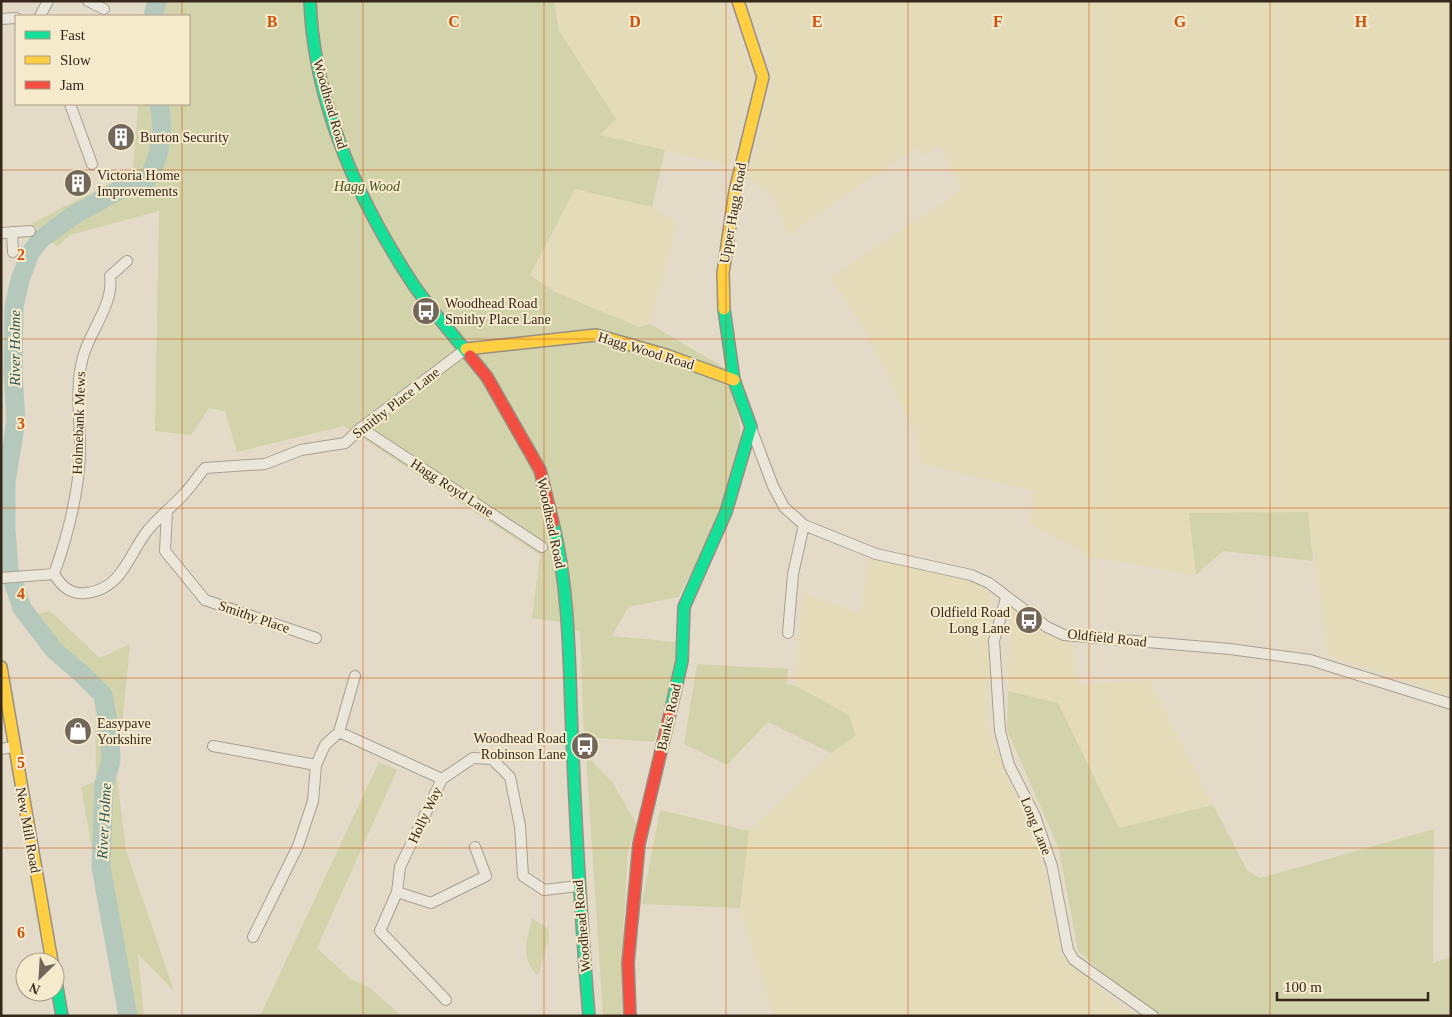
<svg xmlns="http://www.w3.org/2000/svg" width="1452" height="1017" font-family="'Times New Roman',serif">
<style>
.farmland{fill:#e4dbb8}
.green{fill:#d2d3aa}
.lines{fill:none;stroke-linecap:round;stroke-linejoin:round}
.river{stroke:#b5c8bc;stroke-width:19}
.street-casing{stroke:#a7a092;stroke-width:12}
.fast-casing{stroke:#978f82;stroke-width:14}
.slow-casing{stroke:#978f82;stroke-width:14}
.jam-casing{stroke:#978f82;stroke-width:14}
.street{stroke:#ebe6da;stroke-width:10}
.fast{stroke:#16e098;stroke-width:11}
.slow{stroke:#ffcf43;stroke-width:11}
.jam{stroke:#f24e42;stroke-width:11}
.grid{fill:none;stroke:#cd520e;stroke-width:1;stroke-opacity:0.55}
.labels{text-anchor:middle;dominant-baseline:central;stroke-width:4;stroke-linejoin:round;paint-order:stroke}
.street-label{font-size:14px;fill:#35281b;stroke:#f6eacd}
.poi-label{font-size:14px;fill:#35281b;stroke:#f6eacd;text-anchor:start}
.park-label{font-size:14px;font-style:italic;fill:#455221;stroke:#f6eacd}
.water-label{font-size:15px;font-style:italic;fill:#2a5653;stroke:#f6eacd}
.grid-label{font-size:16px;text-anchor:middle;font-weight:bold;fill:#cd520e;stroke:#f6eacd;stroke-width:4;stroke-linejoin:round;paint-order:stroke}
</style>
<rect width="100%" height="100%" fill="#e3dbc8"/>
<path class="farmland" d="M 554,1 L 721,1 L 730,17 L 754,78 L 730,165 L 599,135 L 616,119 L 559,31 Z
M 746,1 L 1451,1 L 1451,696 L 1327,655 L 1308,512 L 1189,513 L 1196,575 L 1092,557 L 1030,524 L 1032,491 L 919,463 L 916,434 L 866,333 L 830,277 L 961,190 L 940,145 L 924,157 L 917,147 L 788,235 L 772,195 L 748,178 L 772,80 L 767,52 L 745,5 Z
M 575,189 L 652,207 L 678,223 L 650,324 L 639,327 L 555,292 L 529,275 Z
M 869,556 L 981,585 L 990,593 L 988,730 L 1041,855 L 1061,953 L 1068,962 L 1115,1002 L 1138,1016 L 776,1016 L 764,989 L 740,908 L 749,831 L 831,753 L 856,736 L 849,715 L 794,685 L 803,593 L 860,614 Z
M 1011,604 L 1073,644 L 1078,685 L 1149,680 L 1213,805 L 1119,828 L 1058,703 L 1008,691 Z"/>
<path class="green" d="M 151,1 L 554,1 L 559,31 L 616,119 L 600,135 L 665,150 L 652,207 L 575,189 L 530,275 L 555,292 L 639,327 L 650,324 L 725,368 C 730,387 738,407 740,427 C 746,476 700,553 679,597 L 628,607 L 612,636 L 676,642 L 676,662 L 654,742 L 584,737 L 580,632 L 560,622 L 532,618 L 540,555 L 344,426 L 237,452 L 225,411 L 209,408 L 191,435 L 155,431 L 159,211 L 70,235 L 57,247 L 48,236 L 31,224 L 133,171 L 138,104 L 189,104 L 189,16 L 149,16 Z
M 1308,512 L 1313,561 L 1223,551 L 1196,575 L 1189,513 Z
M 50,611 L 100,658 L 130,644 L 117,778 L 126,850 L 174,991 L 138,954 L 144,1016 L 122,1016 L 81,787 L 96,781 L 95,695 L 30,616 Z
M 697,664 L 788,669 L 787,684 L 796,686 L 849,715 L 856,736 L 831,753 L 768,722 L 727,765 L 684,744 Z
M 1008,691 L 1058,703 L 1119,828 L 1213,805 L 1247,870 L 1260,878 L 1434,829 L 1433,963 L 1451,957 L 1451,1016 L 1161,1016 L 1123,991 L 1078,951 L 1059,849 L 1007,730 Z
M 586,755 L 612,782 L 638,826 L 628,849 L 621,966 L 622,1016 L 603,1016 Z
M 379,762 L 397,770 L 317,948 L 351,979 L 369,987 L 402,1016 L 260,1016 Z
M 660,810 L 749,831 L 740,908 L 642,904 Z
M 532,918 L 548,929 L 549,938 L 538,976 C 519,956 527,942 532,918 Z"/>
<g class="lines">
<path class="river" d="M 153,16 L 157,1
M 128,1016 L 101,867 L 104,784 L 111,761 L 110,732 L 103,695 L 83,675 L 54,650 L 22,608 L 9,569 L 6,530 L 6,482 L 16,421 L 13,373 L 14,307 L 20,280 L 30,253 L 41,239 L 74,215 L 121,189 L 145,183 C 160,160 165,131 159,104"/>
<g class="street-casing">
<path id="street" d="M 88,1 L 104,9
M 40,16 L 48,1
M 1,19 L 16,18
M 70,104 L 92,164
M 12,232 L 13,252
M 1,233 L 30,231
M 361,428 L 542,547
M 751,428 L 773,486 L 784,507 L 804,525 L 876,554 L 971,575 L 989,583 L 1047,627 L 1064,635 L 1230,649 L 1310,660 L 1451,704
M 167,510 L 165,551 L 205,600 L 316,638
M 54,574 C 68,535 78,497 80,455 C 81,423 74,389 83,357 C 90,330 114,305 110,276 L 127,261
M 1,578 L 54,574 C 62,587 71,595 87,593 C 123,588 128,555 148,530 C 159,517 172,507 183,495 C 191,487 197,477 205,468 L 265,464 L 301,450 L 345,443 L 361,428 L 466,349
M 1006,598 L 994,641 L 1000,731 L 1009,765 L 1035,816 L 1052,866 L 1068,950 L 1074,960 L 1153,1016
M 788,633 L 793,574 L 804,525
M 339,732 L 442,779
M 213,746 L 316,765
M 1,749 L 13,747
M 397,892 L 431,903 L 486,876 L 475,847
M 253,937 L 298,846 L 313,801 L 316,765 L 325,745 L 339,732 L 355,676
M 446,1000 L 380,931 L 397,892 L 400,867 L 442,779 L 473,758 L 492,759 L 510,777 L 520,826 L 523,876 L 544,890 L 578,886"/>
</g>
<g class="fast-casing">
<path id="fast" d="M 310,1 C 314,104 357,199 413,284 C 430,309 451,332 470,356
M 553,523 C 570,592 569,665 572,735 C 576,829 581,922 589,1016
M 671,709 L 682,661 L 684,607 L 726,512 L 751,427 L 734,380 L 724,309
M 55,976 L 62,1016"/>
</g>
<g class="slow-casing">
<path id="slow" d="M 724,309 L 723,273 L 735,191 L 763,77 L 738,1
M 466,349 L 596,335 L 666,355 L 734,380
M 1,667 L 52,962"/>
</g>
<g class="jam-casing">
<path id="jam" d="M 470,356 L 487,377 L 540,470 L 553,523
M 630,1016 L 628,963 L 639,844 L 671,709"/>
</g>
<use href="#street" class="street"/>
<use href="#fast" class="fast"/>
<use href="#slow" class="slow"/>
<use href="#jam" class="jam"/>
</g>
<path class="grid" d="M 182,1 L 182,16M 363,1 L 363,1016M 544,1 L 544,1016M 726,1 L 726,1016M 908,1 L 908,1016M 1089,1 L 1089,1016M 1270,1 L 1270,1016M 182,104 L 182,1016M 1,170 L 1451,170M 1,339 L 1451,339M 1,508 L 1451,508M 1,678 L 1451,678M 1,848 L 1451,848"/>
<defs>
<g id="building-disc" transform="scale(1.4375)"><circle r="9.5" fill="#726758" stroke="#f6eacd"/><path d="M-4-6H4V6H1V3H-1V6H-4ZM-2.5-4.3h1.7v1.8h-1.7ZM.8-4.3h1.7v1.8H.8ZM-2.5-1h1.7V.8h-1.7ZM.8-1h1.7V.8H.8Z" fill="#fff"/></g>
<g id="bus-disc" transform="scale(1.4375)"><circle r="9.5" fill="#726758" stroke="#f6eacd"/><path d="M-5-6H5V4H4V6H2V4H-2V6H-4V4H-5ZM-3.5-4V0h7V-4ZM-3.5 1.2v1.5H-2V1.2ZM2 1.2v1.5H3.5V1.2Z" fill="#fff"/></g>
<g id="shop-disc" transform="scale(1.4375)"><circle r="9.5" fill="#726758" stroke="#f6eacd"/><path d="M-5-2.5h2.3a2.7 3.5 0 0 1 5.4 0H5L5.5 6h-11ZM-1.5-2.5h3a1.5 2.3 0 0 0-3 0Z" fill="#fff"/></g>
</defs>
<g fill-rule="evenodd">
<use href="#building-disc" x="121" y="137"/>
<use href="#building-disc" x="78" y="183"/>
<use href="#bus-disc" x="426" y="311"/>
<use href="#bus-disc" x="1029" y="620"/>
<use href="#shop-disc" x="78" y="731"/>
<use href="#bus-disc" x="585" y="746"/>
</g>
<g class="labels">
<g class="street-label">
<text transform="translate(330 104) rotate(74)">Woodhead Road</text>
<text transform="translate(733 213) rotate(-80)">Upper Hagg Road</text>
<text transform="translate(646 351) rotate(17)">Hagg Wood Road</text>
<text transform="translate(396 403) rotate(-38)">Smithy Place Lane</text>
<text transform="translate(79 423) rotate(-88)">Holmebank Mews</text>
<text transform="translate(452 488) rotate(33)">Hagg Royd Lane</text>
<text transform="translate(551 523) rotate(78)">Woodhead Road</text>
<text transform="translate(254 617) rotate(19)">Smithy Place</text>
<text transform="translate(1107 638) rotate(6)">Oldfield Road</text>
<text transform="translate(669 717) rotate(-77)">Banks Road</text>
<text transform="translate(425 815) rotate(-65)">Holly Way</text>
<text transform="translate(1036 826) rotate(68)">Long Lane</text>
<text transform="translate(28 830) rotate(80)">New Mill Road</text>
<text transform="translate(582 926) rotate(-95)">Woodhead Road</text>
</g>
<g class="poi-label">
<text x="140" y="137">Burton Security</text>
<text x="97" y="175">Victoria Home<tspan x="97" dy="16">Improvements</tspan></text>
<text x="445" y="303">Woodhead Road<tspan x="445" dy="16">Smithy Place Lane</tspan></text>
<text x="1010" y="612" text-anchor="end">Oldfield Road<tspan x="1010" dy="16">Long Lane</tspan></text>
<text x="97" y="723">Easypave<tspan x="97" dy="16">Yorkshire</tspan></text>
<text x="566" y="738" text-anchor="end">Woodhead Road<tspan x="566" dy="16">Robinson Lane</tspan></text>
</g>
<g class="park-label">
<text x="367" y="186">Hagg Wood</text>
</g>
<g class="water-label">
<text transform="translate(15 348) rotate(-90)">River Holme</text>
<text transform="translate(104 821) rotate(-87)">River Holme</text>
</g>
</g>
<g class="grid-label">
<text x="272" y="27">B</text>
<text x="454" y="27">C</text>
<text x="635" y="27">D</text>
<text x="817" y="27">E</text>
<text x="998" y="27">F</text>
<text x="1180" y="27">G</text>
<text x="1361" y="27">H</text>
<text x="21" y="260">2</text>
<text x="21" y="429">3</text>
<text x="21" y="599">4</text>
<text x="21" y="768">5</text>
<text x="21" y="938">6</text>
</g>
<rect width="1452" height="1017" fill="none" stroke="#35281b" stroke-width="5"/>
<rect x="15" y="15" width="175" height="90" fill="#f6eacd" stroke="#a99c86"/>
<rect x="25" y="31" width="25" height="8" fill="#16e098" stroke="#a99c86"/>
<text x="60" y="40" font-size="15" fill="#35281b">Fast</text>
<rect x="25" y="56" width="25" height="8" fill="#ffcf43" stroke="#a99c86"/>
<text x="60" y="65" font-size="15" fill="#35281b">Slow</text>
<rect x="25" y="81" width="25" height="8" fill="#f24e42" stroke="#a99c86"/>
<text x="60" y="90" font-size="15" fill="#35281b">Jam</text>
<g transform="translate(40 977) rotate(205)"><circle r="24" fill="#f6eacd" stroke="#a99c86"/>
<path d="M0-4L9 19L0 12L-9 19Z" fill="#726758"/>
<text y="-8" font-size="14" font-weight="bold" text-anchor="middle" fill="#35281b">N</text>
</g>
<path d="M1277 992v8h151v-8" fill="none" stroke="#35281b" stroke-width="2.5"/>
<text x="1284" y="992" font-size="15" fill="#35281b" stroke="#f6eacd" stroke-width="4" paint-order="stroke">100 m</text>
</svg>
